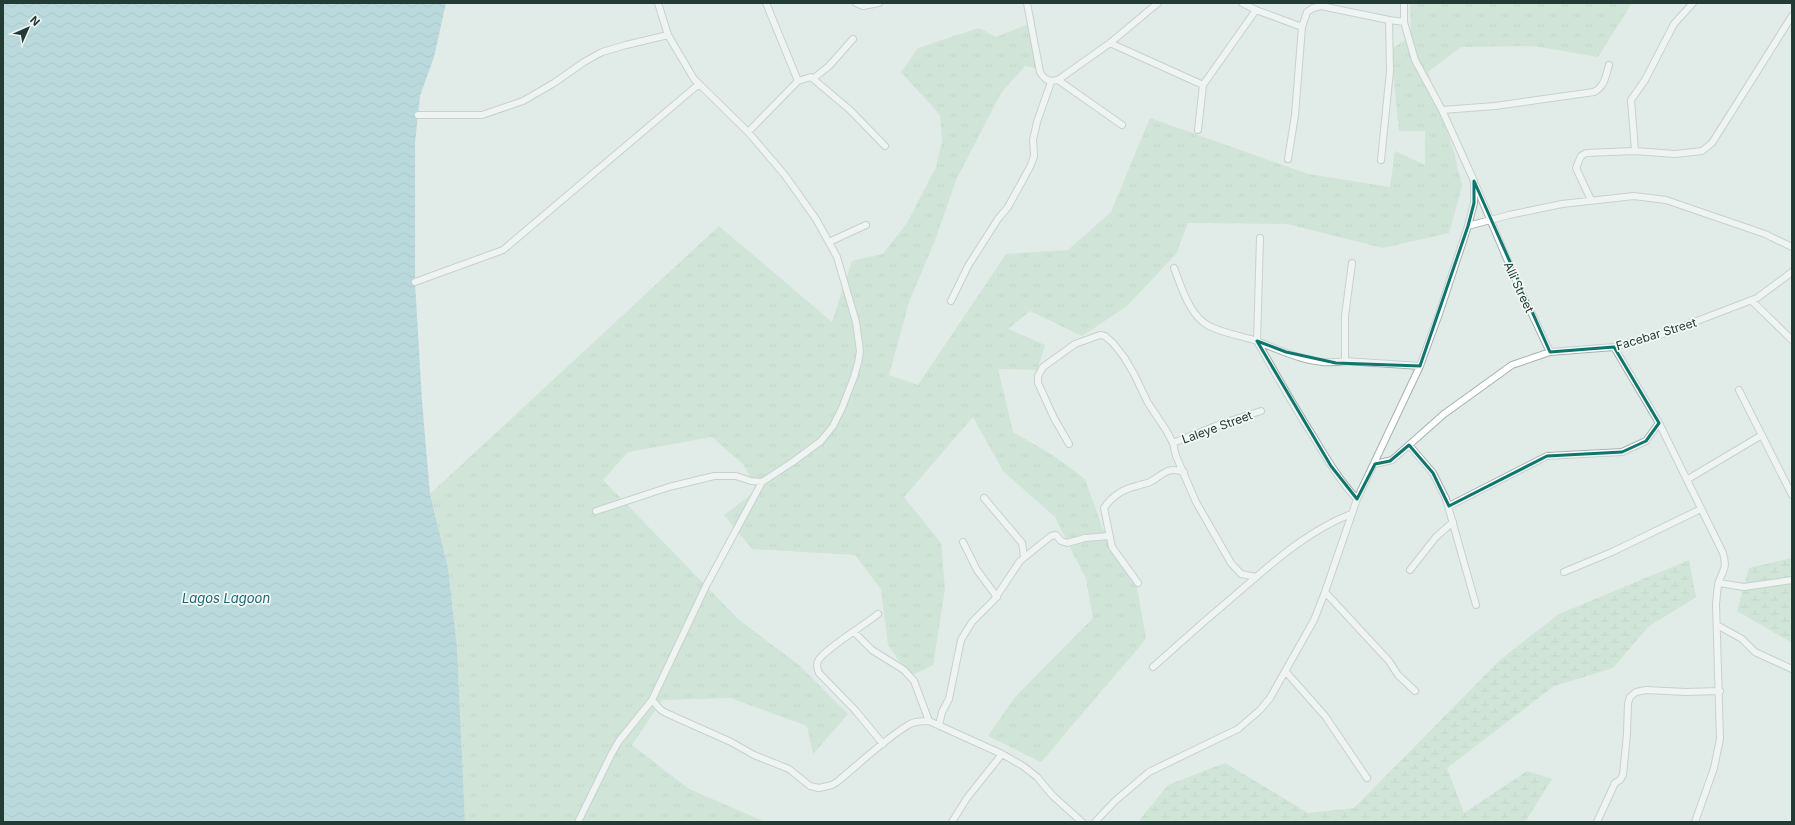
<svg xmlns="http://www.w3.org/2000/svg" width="1795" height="825" font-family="Inter,sans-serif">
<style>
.grass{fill:url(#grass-tufts)}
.wetland{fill:url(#wetland-marsh)}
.water{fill:url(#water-waves)}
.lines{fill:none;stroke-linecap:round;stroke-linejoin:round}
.street-casing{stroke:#a4b3ae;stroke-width:8}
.street{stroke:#fff;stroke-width:6}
.marked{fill:none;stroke:#0f766e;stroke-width:3;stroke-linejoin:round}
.labels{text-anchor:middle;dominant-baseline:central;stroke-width:3.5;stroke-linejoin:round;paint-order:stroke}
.street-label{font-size:12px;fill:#223b35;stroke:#f1f8f5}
.water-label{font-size:13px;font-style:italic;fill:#1e6575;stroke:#f1f8f5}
</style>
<defs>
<pattern id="grass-tufts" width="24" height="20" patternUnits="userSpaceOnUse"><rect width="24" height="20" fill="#badcc4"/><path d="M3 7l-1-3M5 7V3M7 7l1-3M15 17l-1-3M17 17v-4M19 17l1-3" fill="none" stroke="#a0bea9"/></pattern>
<pattern id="wetland-marsh" width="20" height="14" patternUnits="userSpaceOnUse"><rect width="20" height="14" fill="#badcc4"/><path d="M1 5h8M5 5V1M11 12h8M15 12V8" fill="none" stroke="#a0bea9"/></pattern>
<pattern id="water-waves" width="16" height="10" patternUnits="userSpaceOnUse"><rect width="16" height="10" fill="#8bc3cf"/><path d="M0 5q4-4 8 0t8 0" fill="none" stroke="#71a0a9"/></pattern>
</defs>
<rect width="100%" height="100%" fill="#e1ebe7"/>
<path class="grass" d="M 1410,3 L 1632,3 L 1598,57 L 1534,46 L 1461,47 L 1428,72 L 1454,153 L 1462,186 L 1449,233 L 1383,248 L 1287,224 L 1188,223 L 1176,254 L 1127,306 L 1082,336 L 1030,311 L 1008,329 L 1045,345 L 1037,370 L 998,369 L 1013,432 L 1054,456 L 1085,479 L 1102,527 L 1137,587 L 1146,639 L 1041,762 L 988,736 L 1015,697 L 1093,618 L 1086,579 L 1055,517 L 1003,471 L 973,417 L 904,497 L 941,543 L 945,589 L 933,665 L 910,676 L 888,645 L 881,589 L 855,555 L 752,549 L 724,515 L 757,490 L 743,464 L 712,437 L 628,452 L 603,480 L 739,620 L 799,665 L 848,714 L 813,754 L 807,726 L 731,698 L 662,700 L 632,745 L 689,789 L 766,822 L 465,822 L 457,647 L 448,568 L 430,494 L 719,226 L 832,322 L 852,261 L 883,254 L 907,223 L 936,167 L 942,141 L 940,115 L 901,72 L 918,48 L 979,28 L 996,37 L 1031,23 L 1040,69 L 1025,66 L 1001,93 L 956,180 L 934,243 L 909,302 L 889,375 L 918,385 L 1006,254 L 1068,250 L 1111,212 L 1150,118 L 1308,174 L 1390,187 L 1395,151 L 1425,165 L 1425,131 L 1399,131 L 1391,50 L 1411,35 Z"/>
<path class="wetland" d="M 1792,558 L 1792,643 L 1737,611 L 1749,568 Z
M 1689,560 L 1696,597 L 1648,627 L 1613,668 L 1554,686 L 1447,768 L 1464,813 L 1527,771 L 1552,779 L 1525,822 L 1138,822 L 1168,785 L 1225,763 L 1308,813 L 1354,808 L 1501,659 L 1559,614 Z"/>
<path class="water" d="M 3,3 L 446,3 L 434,57 L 420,96 L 415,143 L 415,282 L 422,401 L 430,494 L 448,568 L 457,647 L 465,822 L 3,822 Z"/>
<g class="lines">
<g class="street-casing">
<path id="street" d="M 766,3 L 798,81
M 856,3 L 863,6 L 879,3
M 1027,3 L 1040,72 C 1045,80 1048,82 1058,80 L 1110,43 L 1158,3
M 1242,3 L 1256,10 L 1302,27
M 1110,43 L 1203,85 L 1256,10
M 814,78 L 829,66 L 853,39
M 1058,80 L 1122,125
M 1442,110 L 1495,106 L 1594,92 C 1605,86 1606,75 1609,65
M 418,115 L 482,115 L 523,101 L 554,83 L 584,62 L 602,52 L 626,45 L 668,35
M 1198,130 L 1203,85
M 748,132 L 798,81 L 811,77 L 850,110 L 885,146
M 1635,151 L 1631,100 L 1645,80 L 1674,24 L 1693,3
M 1288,159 L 1295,115 L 1302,27 L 1307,12 L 1313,8 L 1321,6 L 1389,20 L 1404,22
M 1381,160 L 1390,71 L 1389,20
M 1476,186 L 1518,285 L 1550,352
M 1591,200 L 1576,168 L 1581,156 L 1586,153 L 1635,151 L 1675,154 L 1702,151 L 1712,143 L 1792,16
M 1468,226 L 1509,215 L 1562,204 L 1634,196 L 1666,200 L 1765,234 L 1792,247
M 1260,238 L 1257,341 C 1283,352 1316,367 1345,361 L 1420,366
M 829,242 L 866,225
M 1174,268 C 1182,288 1189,315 1209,326 C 1223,333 1241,336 1257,341 C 1275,373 1293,405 1313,436 C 1327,459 1339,480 1357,499
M 415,282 L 503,250 L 699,84
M 951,301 L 968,266 L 998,219 L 1008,207 L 1031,165 L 1034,156 L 1033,140 L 1037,122 L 1051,82
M 1752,301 L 1792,340
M 1614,347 L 1659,423 L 1723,553 C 1727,567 1724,569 1719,581 C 1717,588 1717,597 1716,604 L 1720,739 L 1714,768 L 1695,822
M 1345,361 L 1345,316 L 1352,263
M 1739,390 L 1792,495
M 1173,443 L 1223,423 L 1261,411
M 1069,444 L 1054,418 L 1038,383 L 1038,376 L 1043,367 L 1075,344 L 1100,335 L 1105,336 L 1113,343 L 1124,357 L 1134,374 L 1148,403 L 1166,430 L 1173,443 L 1176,456 L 1196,502 L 1231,563 L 1241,574 L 1256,577
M 1409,445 L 1433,473 L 1446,499 L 1476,605
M 1375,464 L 1392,460 L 1444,414 L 1512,365 L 1550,352 L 1614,347 L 1663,334 L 1757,298 L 1792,272
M 1688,479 L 1762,435
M 984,498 L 1022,543 L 1024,556
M 1449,506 L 1547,456 L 1622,452 L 1646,441 L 1659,423
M 596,511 L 669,487 L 714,476 L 736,476 L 751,481 L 762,482
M 963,542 L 977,570 L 997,597
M 1410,570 L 1436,537 L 1453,522
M 1564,572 L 1612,552 L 1701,509
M 1138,583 L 1112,547 L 1104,508 C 1112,496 1123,489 1137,486 C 1141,484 1146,484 1150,482 C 1163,475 1167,466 1184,472
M 1719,583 L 1744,587 L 1792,580
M 1325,592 L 1389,661 L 1398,675 L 1415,691
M 878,614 C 866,624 822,651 818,661 C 816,666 817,669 819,673 L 855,710 L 883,744
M 1717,625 L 1742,639 L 1755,652 L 1792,669
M 854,632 L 872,650 L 904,670 L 914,681 L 929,721
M 1153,667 C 1184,639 1216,611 1248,584 C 1279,557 1312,529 1351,514
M 1286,672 L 1325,716 L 1367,778
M 652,700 L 661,710 L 666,713 L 731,742 L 754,755 L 789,769 L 810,786 L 819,788 L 832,785 L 837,782 C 859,764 887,737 910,724 C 916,721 922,721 929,721 L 1002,754 L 1023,766 L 1037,777 L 1053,796 L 1082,822
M 939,725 L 942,712 L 949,699 L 961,640 L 972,622 L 994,600 L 1020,561 L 1051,536 L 1056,535 L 1061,541 L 1067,543 L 1085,538 L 1109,536
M 578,822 L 612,753 L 619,741 L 652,700 L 706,586 L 762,482 L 794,461 L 821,441 L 833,426 L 842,408 L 854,377 L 858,363 L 860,351 L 856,322 L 837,257 L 816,219 L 784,174 L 748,132 L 694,79 L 668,35 L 658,3
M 952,822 L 967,798 L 1002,754
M 1095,822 L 1115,801 L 1149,772 L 1238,729 L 1260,710 L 1270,698 L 1314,620 L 1325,592 L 1357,499 L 1420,366 L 1439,314 L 1468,226 L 1474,203 L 1474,181 L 1442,110 L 1415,60 L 1404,22 L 1404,3
M 1597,822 L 1615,783 L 1620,780 L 1623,775 L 1627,734 L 1628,703 L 1630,697 L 1636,692 L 1646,690 L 1686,692 L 1720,691"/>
</g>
<use href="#street" class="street"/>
</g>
<path d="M0 0H1795V825H0ZM 1474,181 L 1550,352 L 1614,347 L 1659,423 L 1646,441 L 1622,452 L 1547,456 L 1449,506 L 1433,473 L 1409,445 L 1390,461 L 1375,464 L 1357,499 L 1331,466 L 1257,341 L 1286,352 L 1336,363 L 1420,366 L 1468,226 L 1474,203 Z" fill="#e1ebe7" fill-opacity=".55" fill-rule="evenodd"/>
<path class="marked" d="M 1474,181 L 1550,352 L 1614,347 L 1659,423 L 1646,441 L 1622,452 L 1547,456 L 1449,506 L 1433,473 L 1409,445 L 1390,461 L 1375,464 L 1357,499 L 1331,466 L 1257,341 L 1286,352 L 1336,363 L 1420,366 L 1468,226 L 1474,203 Z"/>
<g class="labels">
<g class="street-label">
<text transform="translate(1519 287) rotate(65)">Alli Street</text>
<text transform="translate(1656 334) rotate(-17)">Facebar Street</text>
<text transform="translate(1217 427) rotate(-20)">Laleye Street</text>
</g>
<g class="water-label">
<text x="226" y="598">Lagos Lagoon</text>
</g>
</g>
<rect width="1795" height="825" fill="none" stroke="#223b35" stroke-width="8"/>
<g transform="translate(28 28) rotate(45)" stroke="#f1f8f5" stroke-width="3" paint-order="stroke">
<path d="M0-3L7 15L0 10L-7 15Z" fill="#223b35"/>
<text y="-6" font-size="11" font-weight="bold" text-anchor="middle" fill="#223b35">N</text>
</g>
</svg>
